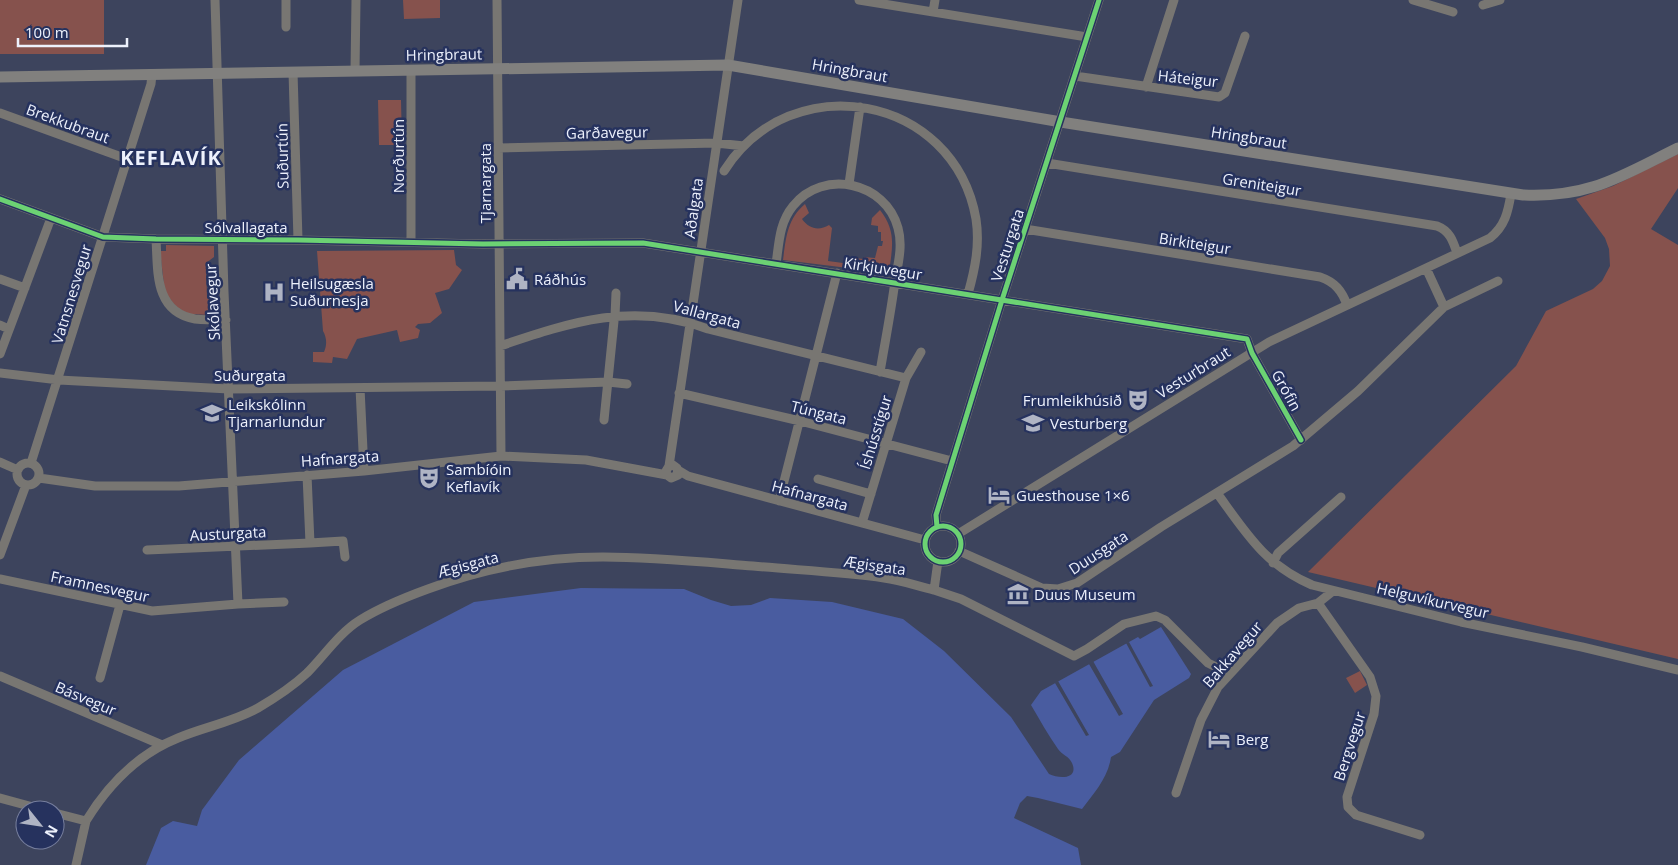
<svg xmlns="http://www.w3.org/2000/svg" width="1678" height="865" font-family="'Open Sans',sans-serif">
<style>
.green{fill:#86524d}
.water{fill:#495ca0}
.pier{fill:#3d445d}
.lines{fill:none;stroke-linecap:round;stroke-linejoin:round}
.minor{stroke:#787672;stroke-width:9}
.major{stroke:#81807e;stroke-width:11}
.cycleway-casing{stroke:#26325e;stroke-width:8}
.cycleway{stroke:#6cd273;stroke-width:5}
.labels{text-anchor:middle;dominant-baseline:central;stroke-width:5;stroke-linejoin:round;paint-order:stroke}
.street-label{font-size:15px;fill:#edf1fc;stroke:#26325e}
.poi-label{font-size:15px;fill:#edf1fc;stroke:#26325e;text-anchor:start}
.district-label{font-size:20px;font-weight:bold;letter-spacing:1px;fill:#edf1fc;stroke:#26325e}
</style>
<rect width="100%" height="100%" fill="#3d445d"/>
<path class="green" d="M 0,0 L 104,0 L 104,54 L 0,54 Z
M 403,0 L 440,0 L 440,18 L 404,19 Z
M 378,100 L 401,100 L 402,145 L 379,145 Z
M 1678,154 L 1678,188 L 1651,229 L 1678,245 L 1678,659 L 1308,572 L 1516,366 L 1546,311 L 1593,289 L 1602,281 L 1610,266 L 1609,249 L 1605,238 L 1576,199 L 1613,186 Z
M 805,204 L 809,213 L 802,219 C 809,229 819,231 829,225 L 832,228 L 828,261 L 843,263 L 844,257 L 864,259 L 864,257 L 875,258 L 878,246 L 882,246 L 883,241 L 881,241 L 881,232 L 878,232 L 878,226 L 871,225 L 872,218 L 880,210 C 897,232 892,248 889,273 L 783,260 C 786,238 787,219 805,204 Z
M 166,245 L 214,246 L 214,257 L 206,263 L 207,298 L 216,303 L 216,312 L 211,315 L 190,314 L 178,309 L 165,293 L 160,251 L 166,251 Z
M 454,250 L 456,265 L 462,270 L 449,289 L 435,293 L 442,313 L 430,323 L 418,324 L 415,327 L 420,330 L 418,338 L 400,342 L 397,330 L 357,339 L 347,359 L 333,357 L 332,363 L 313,362 L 313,352 L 324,352 C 327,345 327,338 323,331 L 317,251 Z
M 1360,671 L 1367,685 L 1355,693 L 1346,678 Z"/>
<path class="water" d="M 581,588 L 684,589 L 711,600 L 731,606 L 751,605 L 770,598 L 832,602 L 903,619 L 944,651 L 1011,717 L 1049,774 C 1060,779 1079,779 1072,763 C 1069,756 1062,755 1058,749 C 1048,735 1040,720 1031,705 L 1041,691 L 1138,637 L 1140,639 L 1161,627 L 1191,674 L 1189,678 L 1154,700 L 1120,752 L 1111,757 C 1108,778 1094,793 1082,809 L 1038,798 L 1027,796 L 1020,803 L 1014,818 L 1078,848 L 1081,865 L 146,865 L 161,828 L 173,821 L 197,826 L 202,810 L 239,760 L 343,670 L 474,602 Z"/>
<path class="pier" d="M 1129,642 L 1153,686 L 1150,687 L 1126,643 Z
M 1093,661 L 1123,714 L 1119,716 L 1089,664 Z
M 1058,681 L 1089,735 L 1086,736 L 1055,683 Z"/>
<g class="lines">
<path class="minor" d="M 215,0 L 224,292 L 238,604
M 286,0 L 286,27
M 497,0 L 501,456
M 859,0 L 1087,37
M 1413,0 L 1453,12
M 1483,5 L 1500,0
M 933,12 L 935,0
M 411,70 L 411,242
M 355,71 L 356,0
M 293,72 L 298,240
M 1075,76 L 1219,97 L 1225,93 L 1245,36
M 1146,87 L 1174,0
M 0,113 L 127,159
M 498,148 L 716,143 L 744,146
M 1047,163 L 1437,226 C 1450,231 1453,241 1457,253
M 724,171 C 791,65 954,94 976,219 C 980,245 975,269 968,294
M 849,184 L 860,107
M 0,199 L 103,237 L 156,239 L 298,240 L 483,244 L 643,243 L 1247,339 L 1252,353 L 1301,440
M 1025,229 L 1320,277 C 1335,282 1342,291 1347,305
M 156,239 C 158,271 154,312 195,319 C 205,320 216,320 226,320
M 776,264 C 779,244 779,223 793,206 C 823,168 886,182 898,228 C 903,246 898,264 895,281 C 891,312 885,342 880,372
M 1426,268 L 1444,307
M 0,279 L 25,288
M 615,316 L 616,293
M 0,325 L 9,329
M 500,346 C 571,322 634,301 708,329 L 906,378
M 0,354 L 51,218
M 0,373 L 59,380 L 229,389 L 500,386 L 608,382 L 627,384
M 360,388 L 364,471
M 679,393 L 800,421 L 952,461
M 604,420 L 614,321
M 0,462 L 18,470
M17 474a11 11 0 1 1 22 0a11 11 0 1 1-22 0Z
M 31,463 L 151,84 L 152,74
M 669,466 L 738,0
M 678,470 L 688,476 L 925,540
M 39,478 L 95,486 L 179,486 L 364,471 L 501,456 L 586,460 L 667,475 L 671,478 L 678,475 L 677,468 L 673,465 L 669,466 L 666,471 L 667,475
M 818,479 L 871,494
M 1217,493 C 1246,533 1265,565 1312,585 L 1461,622 L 1582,647 L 1678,670
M 779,501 L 837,273
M 862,523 L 906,378 L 921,352
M925 544a18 18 0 1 1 36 0a18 18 0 1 1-36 0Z
M 937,527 L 936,515 L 1002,300 L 1099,0
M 958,534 L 1269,342 L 1490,238 C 1505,226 1508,212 1511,194
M 310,543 L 343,541 L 345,557
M 147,550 L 310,543 L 307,475
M 959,551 L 1042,588 L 1058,589 L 1077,583 L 1161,527 L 1293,446 L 1358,391 L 1444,307 L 1498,281
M 0,555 L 26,485
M 1273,563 L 1278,553 L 1341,497
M 0,579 L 152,611 L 238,604 L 284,602
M 934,590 L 961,599 L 1074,656 L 1087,649 L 1124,624 L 1156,616 L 1165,620 L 1208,663 L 1220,669 L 1232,671
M 1318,603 L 1370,677 L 1376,696 L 1374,714 L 1347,797 L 1348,807 L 1356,815 L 1420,835
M 0,676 L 162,745
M 100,678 L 120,605
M 1176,793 L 1201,720 L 1218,687 L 1277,623 L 1299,608 L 1318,603 L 1333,591
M 0,798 L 44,810
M 55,813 L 86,821 L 76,865
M 86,821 C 108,785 138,754 178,738 C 204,727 233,722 258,708 C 275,698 292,687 307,673 C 324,656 339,633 360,620 C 381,607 406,597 428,589 C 484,568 544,557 603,557 C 653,557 703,562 753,566 C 796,570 841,572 884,578 C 901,580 917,586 934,590 L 938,561"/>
<path class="major" d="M 0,77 L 728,65 L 1067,123 L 1523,195 C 1590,198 1621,176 1678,148"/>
<g class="cycleway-casing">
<path id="cycleway" d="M 0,199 L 103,237 L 156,239 L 298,240 L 483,244 L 643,243 L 1247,339 L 1252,353 L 1301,440
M925 544a18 18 0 1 1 36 0a18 18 0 1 1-36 0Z
M 937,527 L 936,515 L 1002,300 L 1099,0"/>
</g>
<use href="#cycleway" class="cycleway"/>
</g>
<defs>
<g id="civic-bare" transform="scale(1.725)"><path d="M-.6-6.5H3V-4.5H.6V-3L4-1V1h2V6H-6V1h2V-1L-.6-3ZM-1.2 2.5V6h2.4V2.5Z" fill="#afb4c4" stroke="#26325e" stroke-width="2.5" paint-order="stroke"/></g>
<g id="hospital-bare" transform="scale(1.725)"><path d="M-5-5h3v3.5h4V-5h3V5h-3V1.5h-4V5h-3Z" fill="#afb4c4" stroke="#26325e" stroke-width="2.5" paint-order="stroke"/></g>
<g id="theatre-bare" transform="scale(1.725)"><path d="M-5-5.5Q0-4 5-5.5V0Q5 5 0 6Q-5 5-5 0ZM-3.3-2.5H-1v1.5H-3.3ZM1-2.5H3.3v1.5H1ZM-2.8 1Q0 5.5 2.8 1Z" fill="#afb4c4" stroke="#26325e" stroke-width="2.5" paint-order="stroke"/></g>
<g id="school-bare" transform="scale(1.725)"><path d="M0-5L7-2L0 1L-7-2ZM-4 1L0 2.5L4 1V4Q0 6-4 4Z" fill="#afb4c4" stroke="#26325e" stroke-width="2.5" paint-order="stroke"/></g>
<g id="hotel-bare" transform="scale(1.725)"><path d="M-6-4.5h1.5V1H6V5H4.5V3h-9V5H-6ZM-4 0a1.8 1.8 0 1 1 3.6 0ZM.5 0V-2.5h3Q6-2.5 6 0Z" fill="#afb4c4" stroke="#26325e" stroke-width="2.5" paint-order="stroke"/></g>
<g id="museum-bare" transform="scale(1.725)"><path d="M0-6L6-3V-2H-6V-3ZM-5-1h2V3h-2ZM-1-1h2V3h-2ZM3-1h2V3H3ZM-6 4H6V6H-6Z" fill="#afb4c4" stroke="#26325e" stroke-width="2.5" paint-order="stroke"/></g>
</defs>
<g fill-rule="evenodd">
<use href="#civic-bare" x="517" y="279"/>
<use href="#hospital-bare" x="274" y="292"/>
<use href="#theatre-bare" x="1138" y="400"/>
<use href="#school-bare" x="212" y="413"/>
<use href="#school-bare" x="1033" y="423"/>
<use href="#theatre-bare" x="429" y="478"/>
<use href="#hotel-bare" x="999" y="495"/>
<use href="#museum-bare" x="1018" y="594"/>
<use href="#hotel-bare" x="1219" y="739"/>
</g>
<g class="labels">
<g class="street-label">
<text transform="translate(444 54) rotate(-1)">Hringbraut</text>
<text transform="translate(850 70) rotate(10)">Hringbraut</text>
<text transform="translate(1188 78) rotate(6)">Háteigur</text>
<text transform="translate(68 123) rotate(20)">Brekkubraut</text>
<text transform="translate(607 132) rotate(-1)">Garðavegur</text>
<text transform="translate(1249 137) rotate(9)">Hringbraut</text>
<text transform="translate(282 156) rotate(-91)">Suðurtún</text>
<text transform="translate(398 156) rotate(-90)">Norðurtún</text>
<text transform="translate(485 183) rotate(-90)">Tjarnargata</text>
<text transform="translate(1262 184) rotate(9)">Greniteigur</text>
<text transform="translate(693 208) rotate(-82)">Aðalgata</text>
<text x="246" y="227">Sólvallagata</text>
<text transform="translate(1195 243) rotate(9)">Birkiteigur</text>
<text transform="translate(1007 245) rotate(-72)">Vesturgata</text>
<text transform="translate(883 268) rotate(9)">Kirkjuvegur</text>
<text transform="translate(71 294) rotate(-73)">Vatnsnesvegur</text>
<text transform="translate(212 302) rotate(-93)">Skólavegur</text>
<text transform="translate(707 314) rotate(15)">Vallargata</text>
<text transform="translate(1193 372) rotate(-32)">Vesturbraut</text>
<text x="250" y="375">Suðurgata</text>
<text transform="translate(1287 390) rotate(61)">Grófin</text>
<text transform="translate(819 412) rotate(14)">Túngata</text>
<text transform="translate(875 432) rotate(-73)">Íshússtígur</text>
<text transform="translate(340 458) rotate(-4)">Hafnargata</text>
<text transform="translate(810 495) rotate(15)">Hafnargata</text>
<text transform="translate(228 533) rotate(-3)">Austurgata</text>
<text transform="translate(1098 552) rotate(-33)">Duusgata</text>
<text transform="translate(468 564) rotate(-15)">Ægisgata</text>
<text transform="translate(875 565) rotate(8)">Ægisgata</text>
<text transform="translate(100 586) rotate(12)">Framnesvegur</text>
<text transform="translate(1433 600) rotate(13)">Helguvíkurvegur</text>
<text transform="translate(1232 654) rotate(-49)">Bakkavegur</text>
<text transform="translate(86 698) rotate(23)">Básvegur</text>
<text transform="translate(1349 746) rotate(-72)">Bergvegur</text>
</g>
<g class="poi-label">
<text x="534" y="279">Ráðhús</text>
<text x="290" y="283">Heilsugæsla<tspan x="290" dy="17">Suðurnesja</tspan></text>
<text x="1122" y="400" text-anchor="end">Frumleikhúsið</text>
<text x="228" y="404">Leikskólinn<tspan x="228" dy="17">Tjarnarlundur</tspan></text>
<text x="1050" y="423">Vesturberg</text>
<text x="446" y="469">Sambíóin<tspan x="446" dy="17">Keflavík</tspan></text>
<text x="1016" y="495">Guesthouse 1×6</text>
<text x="1034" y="594">Duus Museum</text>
<text x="1236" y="739">Berg</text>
</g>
<g class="district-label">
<text x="171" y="157">KEFLAVÍK</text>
</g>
</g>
<g transform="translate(40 825) rotate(120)"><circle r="24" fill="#26325e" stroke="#767e9d"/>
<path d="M0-4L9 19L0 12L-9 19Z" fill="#afb4c4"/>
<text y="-8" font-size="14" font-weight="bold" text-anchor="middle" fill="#edf1fc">N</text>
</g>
<path d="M18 38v8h109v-8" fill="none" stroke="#edf1fc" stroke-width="2.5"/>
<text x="25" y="38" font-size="15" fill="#edf1fc" stroke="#26325e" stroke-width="4" paint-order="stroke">100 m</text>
</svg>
